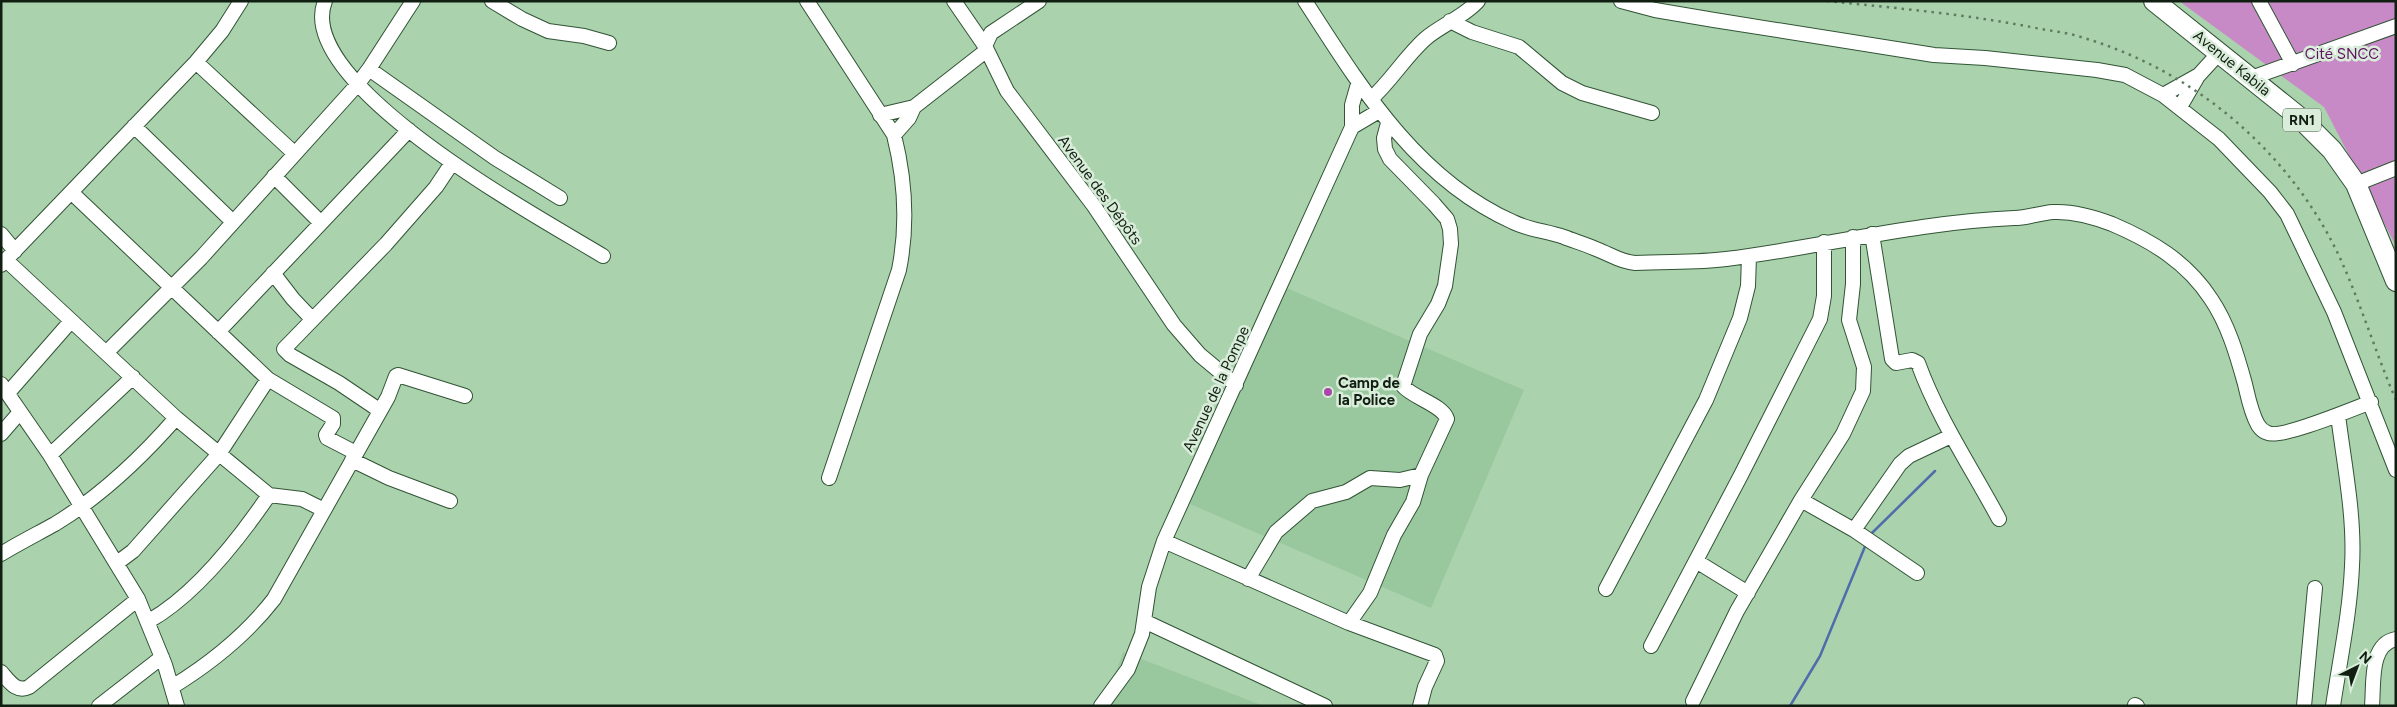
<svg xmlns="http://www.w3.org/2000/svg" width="2397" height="707" font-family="Figtree,sans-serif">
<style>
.built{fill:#9ac89e}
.green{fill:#c88ac7}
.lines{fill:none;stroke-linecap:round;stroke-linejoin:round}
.stream{stroke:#4f6cab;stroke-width:2.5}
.minor-casing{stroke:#315435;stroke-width:16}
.highway-casing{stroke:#315435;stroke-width:22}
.minor{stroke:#fff;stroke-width:14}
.highway{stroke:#fff;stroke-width:20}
.rail{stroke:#5f7b61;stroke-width:2.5;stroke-dasharray:2.5 5;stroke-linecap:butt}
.poi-dot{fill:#a945ab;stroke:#d9edda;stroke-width:2}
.labels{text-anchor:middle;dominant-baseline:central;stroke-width:5;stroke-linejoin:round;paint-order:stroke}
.shield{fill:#d9edda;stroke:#4c5d4d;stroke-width:1}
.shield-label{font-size:14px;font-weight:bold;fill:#101f11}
.park-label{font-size:15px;fill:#5e1260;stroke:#d9edda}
.street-label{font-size:15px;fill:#101f11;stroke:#d9edda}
.poi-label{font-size:15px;font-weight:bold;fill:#101f11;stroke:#d9edda;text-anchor:start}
</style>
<rect width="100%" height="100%" fill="#aad2ad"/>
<path class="built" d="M 1282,286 L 1524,390 L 1431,608 L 1190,504 Z
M 1123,652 L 1264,706 L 1104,706 Z"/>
<path class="green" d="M 2179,1 L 2396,1 L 2396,246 L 2324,107 Z"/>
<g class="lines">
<path class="stream" d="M 1871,534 L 1935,471
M 1790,706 L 1820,656 L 1866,544"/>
<g class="minor-casing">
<path id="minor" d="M 325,1 C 292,84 544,220 603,256
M 492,1 L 522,19 L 548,31 L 584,36 L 609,43
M 807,1 L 894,135 C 905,179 908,225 899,270 L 829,478
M 954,1 L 985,46 L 1007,91 L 1094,206 L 1174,325 L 1200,355 L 1236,385
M 1305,1 C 1360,86 1416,179 1513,222 C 1529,230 1547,231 1564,237 C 1574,241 1585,244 1596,249 C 1610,254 1620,262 1635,263 C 1665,261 1696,263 1726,259 C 1822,247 1917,222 2014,218 C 2027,218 2040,213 2053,212 C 2073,211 2094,217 2112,224 C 2152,241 2187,262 2211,299 C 2228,324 2237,355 2245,384 C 2248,397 2251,413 2258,425 C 2260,428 2264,432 2268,433 C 2281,439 2355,408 2371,402
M 1621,1 L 1655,10 L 1714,20 L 1934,55 L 1985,58 L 2097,70 L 2125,75 L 2163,95 L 2219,139 L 2270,192 L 2287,214 L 2334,312 L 2396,470
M 2259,1 L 2293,64
M 1450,21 L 1472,32 L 1519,47 L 1562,83 L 1582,93 L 1652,113
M 985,46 L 991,33 L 1039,1
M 196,62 L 294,153
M 369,69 L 495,158 L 560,198
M 2251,78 L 2396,26
M 2163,95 L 2197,76
M 1371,99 C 1391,81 1405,57 1425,39 C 1441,25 1464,17 1478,1
M 2180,107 L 2198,76 L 2219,53
M 880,115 L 914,107 L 987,50
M 134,126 L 233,222
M 1352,127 L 1379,111
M 894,135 L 909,118 L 914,107
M 274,176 L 320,222
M 2356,184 L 2396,168
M 71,192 L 268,379 L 333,418 L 333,424 L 326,435 L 327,438 L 356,453
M 1,234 L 15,251
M 1872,234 L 1892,359 L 1896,363 L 1912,360 L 1918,363 C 1938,418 1971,467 1999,519
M 6,260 L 176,418 L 269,495 L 302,499 L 324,510
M 1,265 L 196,62 L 222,31 L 241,1
M 273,273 L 293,299 L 312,319
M 218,332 L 409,130
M 107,352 L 201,258 L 357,85 L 369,69 L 413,1
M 1,384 L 50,455 L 138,599 L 165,665 L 177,706
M 8,393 L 71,321
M 379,410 L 339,383 L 290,355 L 284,349 L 386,244 L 436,187 L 452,163
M 1,434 L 20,412
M 50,455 L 133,377
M 352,460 L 389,478 L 450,501
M 1801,500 L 1854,530 L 1917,573
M 1854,530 L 1900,464 L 1909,456 L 1951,436
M 1164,541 L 1349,623 L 1435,655 L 1437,661 L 1425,687 L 1420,706
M 1,554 C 19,543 37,534 55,524 C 101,496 141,458 176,418
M 1696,561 L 1748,593
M 117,563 L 133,551 L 219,454 L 268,379
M 1248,579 L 1276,532 L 1312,501 L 1346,492 L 1370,478 L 1400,480 L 1421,475
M 1606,589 L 1706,400 L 1740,318 L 1748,286 L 1749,256
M 149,621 C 195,595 239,539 269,495
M 1144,621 L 1325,706
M 1349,623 L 1370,593 L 1394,535 L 1413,502 L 1421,475 L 1447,419 C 1443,405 1413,398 1403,386 L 1420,334 L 1438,304 L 1445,286 L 1451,244 L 1450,229 L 1447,219 L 1434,204 L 1390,159 L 1385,149 L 1384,138 L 1388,123
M 1651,646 L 1741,475 L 1820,319 L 1824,296 L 1824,242
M 1,672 C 9,681 16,693 29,687 L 138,599
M 172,687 C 211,663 246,635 274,599 L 388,397 L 396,376 L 398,375 L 465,396
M 1693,701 L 1737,611 L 1801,500 L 1843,434 L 1863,391 L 1864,367 L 1849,320 L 1853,284 L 1853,237
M 2135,705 L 2137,706
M 99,706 L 162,657
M 1101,706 L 1128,669 L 1142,634 L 1149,587 L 1164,541 L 1352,127 L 1352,105 L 1358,84
M 2304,706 L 2315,588
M 2333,706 C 2340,659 2350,613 2352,566 C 2355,516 2344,464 2338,415
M 2372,706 C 2374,684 2369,644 2396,639"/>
</g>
<g class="highway-casing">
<path id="highway" d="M 2154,1 L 2299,117 L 2332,150 L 2356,184 L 2396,281"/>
</g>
<use href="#minor" class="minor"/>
<use href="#highway" class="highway"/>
<path class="rail" d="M 1827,1 C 1895,8 1964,14 2031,27 C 2049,31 2067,32 2084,38 C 2195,71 2291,153 2340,258 C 2361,304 2376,354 2396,400"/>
</g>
<circle class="poi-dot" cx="1328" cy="392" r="5"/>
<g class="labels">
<rect class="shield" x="2283" y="108.5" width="38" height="23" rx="4"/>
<g class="shield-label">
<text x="2302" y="120">RN1</text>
</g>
<g class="park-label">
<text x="2342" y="54">Cité SNCC</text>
</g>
<g class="street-label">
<text transform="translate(2232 63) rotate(39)">Avenue Kabila</text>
<text transform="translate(1100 190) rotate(54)">Avenue des Dépôts</text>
<text transform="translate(1216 389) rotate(-65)">Avenue de la Pompe</text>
</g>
<g class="poi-label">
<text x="1338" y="383">Camp de<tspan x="1338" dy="17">la Police</tspan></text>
</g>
</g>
<rect width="2397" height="707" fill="none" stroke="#101f11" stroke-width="5"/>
<g transform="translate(2357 667) rotate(42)" stroke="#d9edda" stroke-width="4" paint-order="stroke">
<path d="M0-4L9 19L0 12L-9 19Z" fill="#101f11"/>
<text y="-8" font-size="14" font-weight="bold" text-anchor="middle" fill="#101f11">N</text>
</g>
</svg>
